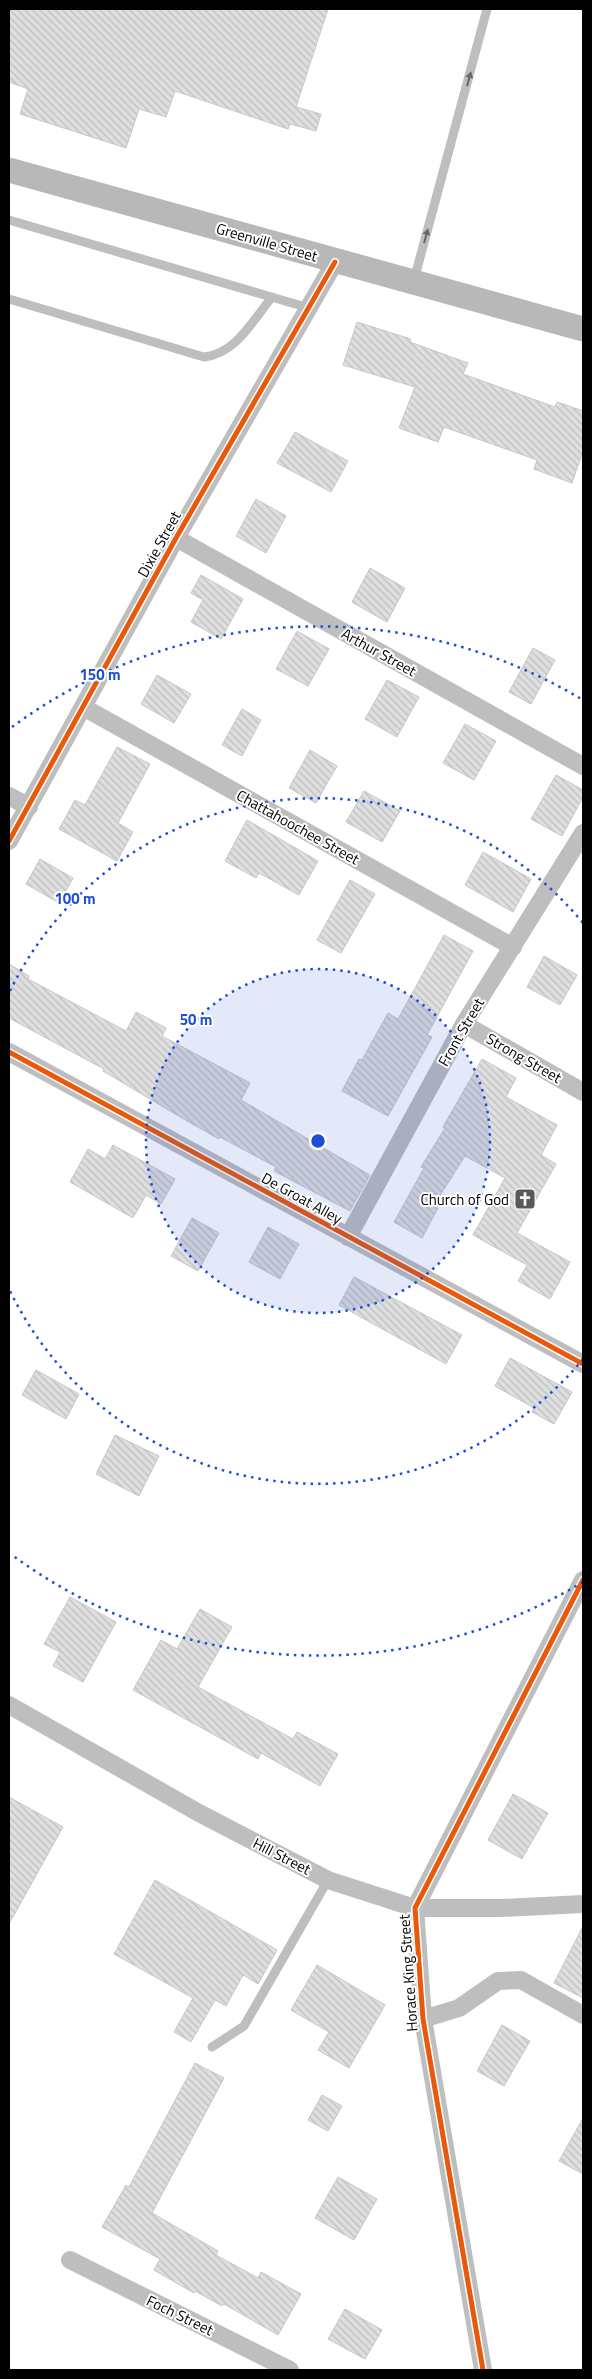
<svg xmlns="http://www.w3.org/2000/svg" width="592" height="2379" font-family="'Titillium Web',sans-serif">
<style>
.building{fill:url(#building-back-hatch);stroke:#c7c7c7}
.lines{fill:none;stroke-linecap:round;stroke-linejoin:round}
.lane{stroke:#bebebe;stroke-width:9}
.street{stroke:#bebebe;stroke-width:18}
.secondary{stroke:#b8b8b8;stroke-width:25}
.cycleway-casing{stroke:#fff;stroke-width:8}
.cycleway{stroke:#e8590c;stroke-width:5}
.oneway{fill:#686868}
.ring{fill:none;stroke:#1d4ed8;stroke-width:2.5;stroke-dasharray:2.5 5}
.labels{text-anchor:middle;dominant-baseline:central;stroke-width:4;stroke-linejoin:round;paint-order:stroke}
.street-label{font-size:15px;fill:#000;stroke:#fff}
.poi-label{font-size:15px;fill:#000;stroke:#fff;text-anchor:end}
.centre{fill:#1d4ed8;stroke:#fff;stroke-width:2.5}
.ring-label{font-size:15px;text-anchor:middle;font-weight:bold;fill:#1d4ed8;stroke:#fff;stroke-width:4;stroke-linejoin:round;paint-order:stroke}
</style>
<defs>
<pattern id="building-back-hatch" width="6" height="6" patternUnits="userSpaceOnUse" patternTransform="scale(1.25)"><rect width="6" height="6" fill="#dfdfdf"/><path d="M-1 5l2 2M0 0l6 6M5-1l2 2" fill="none" stroke="#bebebe"/></pattern>
</defs>
<rect width="100%" height="100%" fill="#fff"/>
<path class="building" d="M 9,9 L 328,9 L 296,107 L 321,114 L 316,131 L 290,124 L 288,129 L 175,91 L 166,117 L 139,109 L 126,148 L 20,114 L 28,89 L 9,82 Z
M 357,322 L 411,339 L 410,342 L 468,363 L 463,374 L 555,407 L 557,402 L 583,411 L 583,451 L 572,483 L 534,469 L 537,460 L 444,427 L 438,442 L 399,428 L 415,387 L 343,365 Z
M 295,432 L 348,461 L 331,492 L 277,463 Z
M 256,499 L 286,516 L 266,553 L 236,536 Z
M 370,568 L 405,588 L 387,622 L 352,602 Z
M 201,575 L 243,599 L 221,639 L 191,622 L 203,600 L 191,593 Z
M 297,631 L 329,649 L 308,686 L 276,669 Z
M 533,648 L 555,660 L 531,704 L 509,692 Z
M 157,675 L 191,694 L 174,723 L 141,704 Z
M 387,680 L 419,697 L 397,737 L 365,719 Z
M 242,709 L 261,720 L 242,756 L 222,745 Z
M 465,724 L 496,741 L 474,780 L 443,763 Z
M 117,747 L 150,764 L 118,823 L 133,832 L 117,861 L 59,829 L 75,800 L 85,805 Z
M 310,750 L 337,766 L 316,803 L 289,788 Z
M 556,775 L 583,790 L 583,797 L 562,836 L 531,819 Z
M 364,791 L 400,811 L 382,842 L 346,822 Z
M 247,820 L 318,861 L 299,895 L 259,873 L 256,878 L 225,861 Z
M 483,852 L 531,879 L 513,912 L 465,885 Z
M 40,859 L 73,878 L 59,903 L 26,884 Z
M 350,880 L 375,894 L 341,953 L 317,940 Z
M 444,935 L 473,951 L 427,1035 L 432,1037 L 388,1116 L 342,1091 L 359,1059 L 362,1060 L 388,1013 L 398,1019 Z
M 544,956 L 577,975 L 560,1005 L 527,987 Z
M 9,964 L 29,976 L 28,979 L 126,1031 L 136,1012 L 166,1028 L 162,1036 L 250,1083 L 241,1100 L 370,1175 L 350,1211 L 274,1171 L 276,1167 L 220,1137 L 219,1139 L 187,1121 L 103,1071 L 104,1069 L 9,1018 Z
M 482,1059 L 516,1078 L 506,1097 L 557,1125 L 541,1155 L 556,1164 L 517,1233 L 570,1262 L 550,1299 L 518,1281 L 527,1265 L 473,1235 L 505,1178 L 465,1156 L 434,1205 L 438,1208 L 422,1238 L 394,1222 L 424,1168 L 421,1167 L 445,1128 L 443,1127 Z
M 113,1145 L 175,1179 L 161,1204 L 146,1195 L 133,1218 L 70,1182 L 88,1149 L 105,1159 Z
M 192,1218 L 219,1233 L 198,1271 L 171,1256 Z
M 268,1227 L 299,1244 L 280,1279 L 249,1262 Z
M 354,1277 L 462,1335 L 446,1364 L 339,1305 Z
M 510,1358 L 572,1392 L 554,1424 L 532,1412 L 534,1408 L 495,1386 Z
M 36,1370 L 79,1394 L 66,1419 L 22,1395 Z
M 115,1435 L 159,1456 L 139,1496 L 96,1474 Z
M 70,1597 L 116,1622 L 83,1682 L 53,1666 L 60,1652 L 44,1644 Z
M 200,1609 L 232,1627 L 198,1687 L 293,1739 L 297,1732 L 338,1754 L 320,1786 L 261,1753 L 258,1759 L 133,1690 L 161,1640 L 177,1649 Z
M 513,1794 L 548,1813 L 522,1859 L 488,1840 Z
M 9,1797 L 63,1827 L 9,1924 Z
M 155,1880 L 277,1950 L 258,1984 L 243,1975 L 226,2006 L 215,2000 L 191,2042 L 174,2032 L 193,1998 L 114,1954 Z
M 583,1926 L 583,1998 L 554,1983 Z
M 317,1965 L 385,2005 L 349,2068 L 318,2050 L 329,2032 L 291,2010 Z
M 502,2025 L 530,2041 L 504,2086 L 477,2071 Z
M 195,2063 L 224,2078 L 152,2213 L 218,2251 L 216,2255 L 258,2278 L 261,2272 L 301,2294 L 278,2335 L 224,2304 L 222,2306 L 195,2291 L 194,2293 L 154,2270 L 160,2259 L 102,2227 L 126,2185 L 129,2187 Z
M 322,2095 L 342,2106 L 328,2131 L 308,2120 Z
M 583,2118 L 583,2174 L 559,2161 Z
M 338,2177 L 377,2199 L 354,2240 L 315,2218 Z
M 345,2309 L 382,2330 L 365,2359 L 328,2339 Z"/>
<g class="lines">
<path class="lane" d="M 9,220 L 309,308
M 414,280 L 487,9
M 9,299 L 204,357 C 236,354 253,320 272,297
M 212,2047 L 244,2026 L 328,1880"/>
<path class="street" d="M 176,538 L 583,766
M 83,707 L 513,947
M 9,796 L 29,807
M 9,841 L 176,538 L 335,262
M 464,1024 L 583,1092
M 9,1052 L 583,1364
M 348,1237 L 464,1024 L 583,833
M 9,1705 L 199,1813 L 328,1880 L 415,1908 L 501,1908 L 583,1904
M 423,2019 L 459,2008 L 498,1981 L 521,1980 L 583,2015
M 70,2260 L 290,2370
M 483,2370 L 423,2019 L 415,1908 L 583,1580"/>
<path class="secondary" d="M 9,170 L 583,329"/>
<g class="cycleway-casing">
<path id="cycleway" d="M 9,841 L 176,538 L 335,262
M 9,1052 L 583,1364
M 483,2370 L 423,2019 L 415,1908 L 583,1580"/>
</g>
<use href="#cycleway" class="cycleway"/>
</g>
<defs><path id="oneway-solid" d="M-6-.8H1V-3.2L6.5 0L1 3.2V.8H-6Z" transform="scale(1.25)"/></defs>
<g class="oneway">
<use href="#oneway-solid" transform="translate(469 79) rotate(-75)"/>
<use href="#oneway-solid" transform="translate(426 236) rotate(-75)"/>
</g>
<circle cx="318" cy="1141" r="172" fill="#1d4ed8" fill-opacity=".12"/>
<g class="ring">
<circle cx="318" cy="1141" r="172"/>
<path d="M583 1359A343 343 0 0 1 10 1291M10 991A343 343 0 0 1 583 923"/>
<path d="M583 1582A515 515 0 0 1 12 1555M12 727A515 515 0 0 1 583 700"/>
</g>
<defs>
<g id="church-square" transform="scale(1.125)"><rect x="-9" y="-9" width="18" height="18" rx="4" fill="#595959" stroke="#fff"/><path d="M-1.2-6h2.4v3.5h3.3v2.4h-3.3V6h-2.4V-.1h-3.3v-2.4h3.3Z" fill="#fff"/></g>
</defs>
<g fill-rule="evenodd">
<use href="#church-square" x="525" y="1199"/>
</g>
<g class="labels">
<g class="street-label">
<text transform="translate(267 242) rotate(16)">Greenville Street</text>
<text transform="translate(159 544) rotate(-61)">Dixie Street</text>
<text transform="translate(379 652) rotate(29)">Arthur Street</text>
<text transform="translate(298 827) rotate(29)">Chattahoochee Street</text>
<text transform="translate(461 1032) rotate(-60)">Front Street</text>
<text transform="translate(524 1058) rotate(30)">Strong Street</text>
<text transform="translate(302 1198) rotate(29)">De Groat Alley</text>
<text transform="translate(282 1856) rotate(27)">Hill Street</text>
<text transform="translate(408 1973) rotate(-94)">Horace King Street</text>
<text transform="translate(180 2315) rotate(26)">Foch Street</text>
</g>
<g class="poi-label">
<text x="509" y="1199">Church of God</text>
</g>
</g>
<circle cx="318" cy="1141" r="8" class="centre"/>
<g class="ring-label">
<text x="100" y="680">150 m</text>
<text x="75" y="904">100 m</text>
<text x="196" y="1025">50 m</text>
</g>
<rect width="592" height="2379" fill="none" stroke="#000000" stroke-width="20"/>
</svg>
